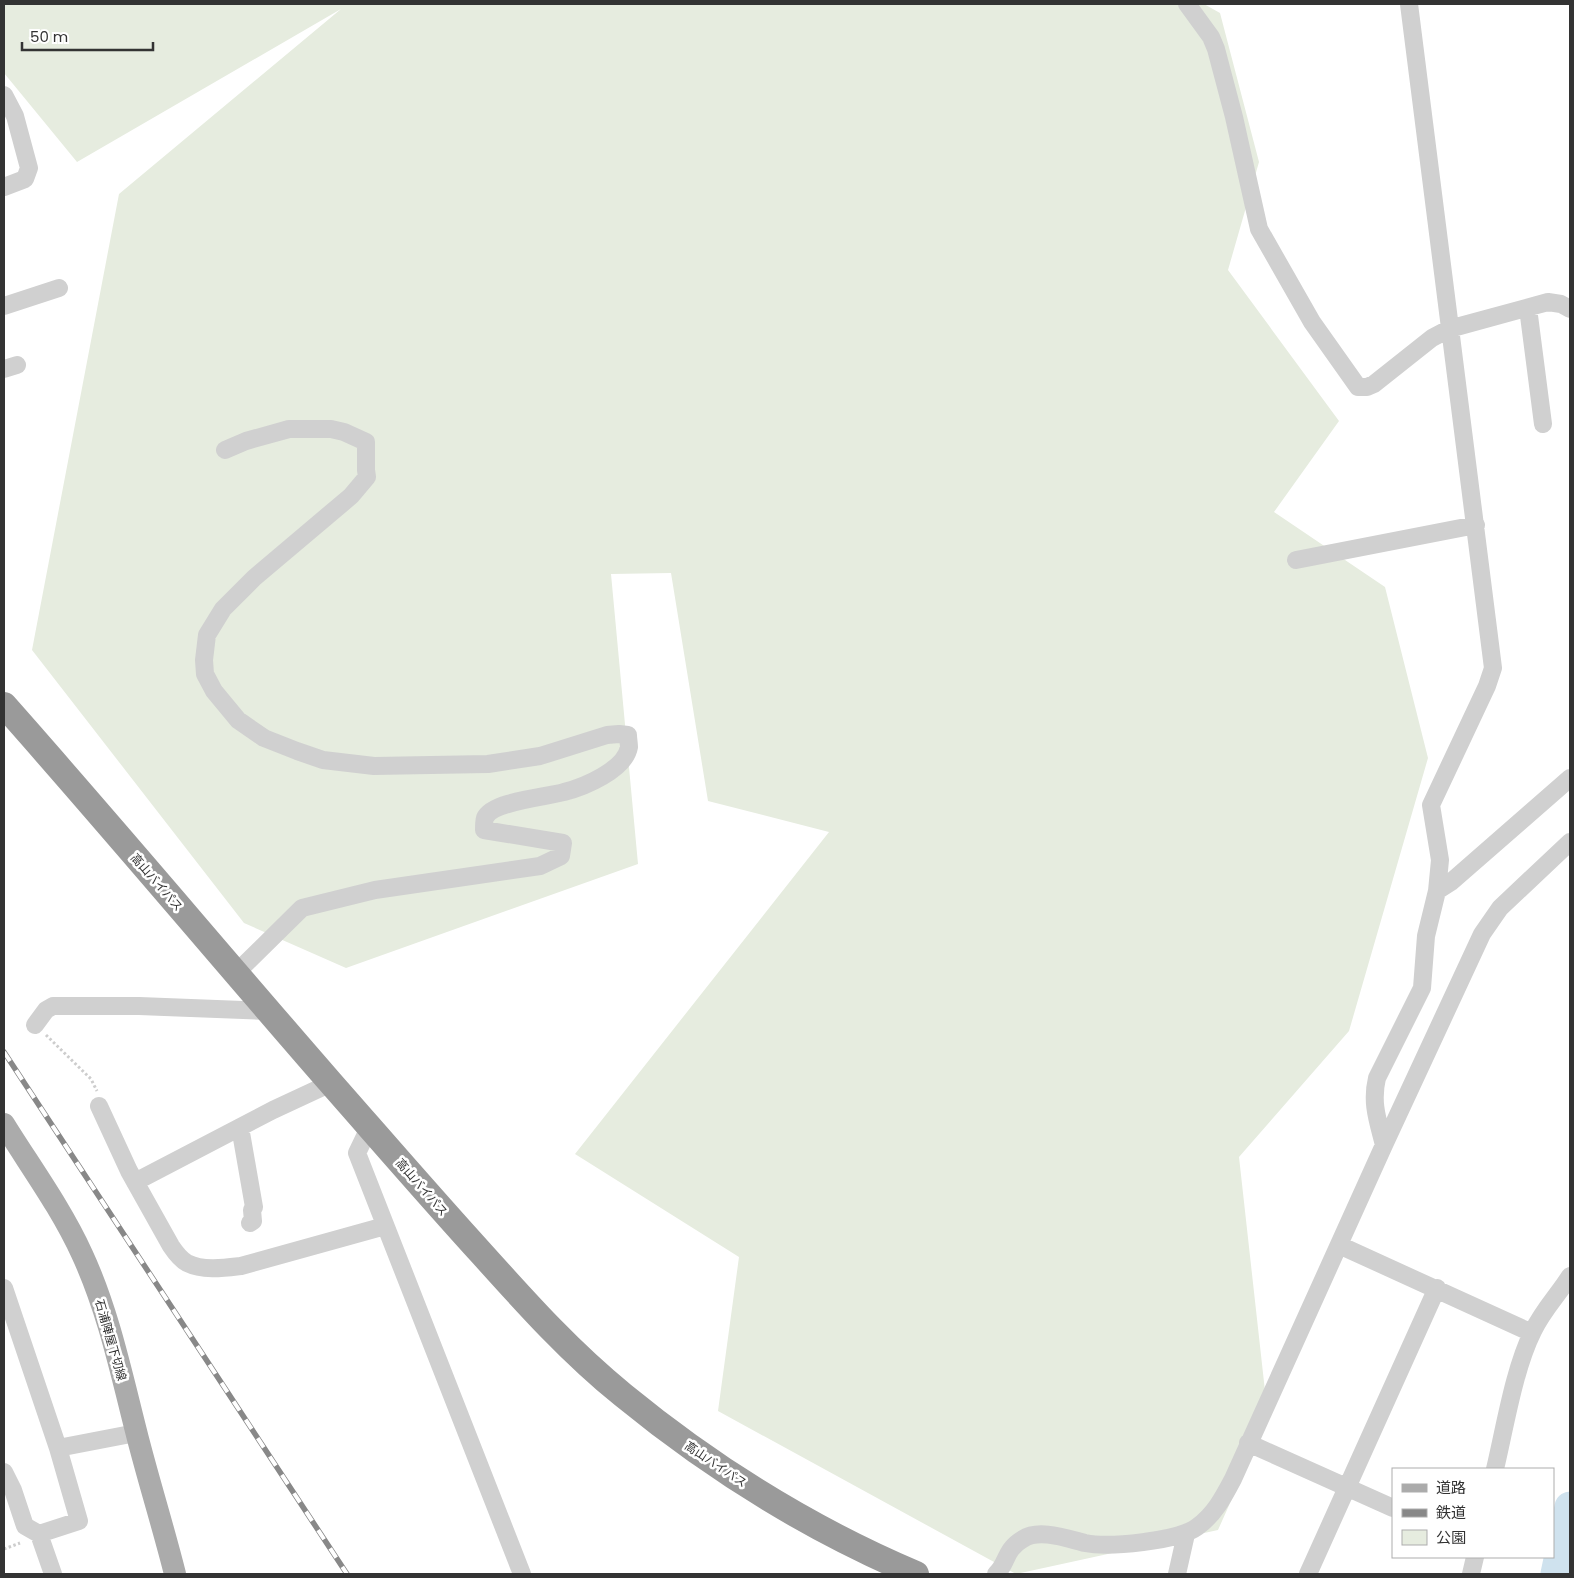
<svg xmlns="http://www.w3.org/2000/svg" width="1574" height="1578" font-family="Poppins,'Noto Sans JP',sans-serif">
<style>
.green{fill:#e6ecdf}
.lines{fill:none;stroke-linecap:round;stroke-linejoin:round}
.river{stroke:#cfe2ee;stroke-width:31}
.path{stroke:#cdcdcd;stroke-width:3;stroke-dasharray:2.5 2.5;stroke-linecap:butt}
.minor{stroke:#d0d0d0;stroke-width:18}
.major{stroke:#ababab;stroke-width:22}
.highway{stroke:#9a9a9a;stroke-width:26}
.rail-casing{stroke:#888;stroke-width:5.5}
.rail{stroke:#fff;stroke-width:4;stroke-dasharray:11;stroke-linecap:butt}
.labels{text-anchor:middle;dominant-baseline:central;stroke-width:5;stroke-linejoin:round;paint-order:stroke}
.street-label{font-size:12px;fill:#333;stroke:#fff}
</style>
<rect width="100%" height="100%" fill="#fff"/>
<path class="green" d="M 4,4 L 1204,4 L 1220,13 L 1259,162 L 1228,270 L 1339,421 L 1274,512 L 1385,587 L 1428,758 L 1349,1031 L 1239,1157 L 1268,1418 L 1218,1530 L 1016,1574 L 718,1411 L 739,1257 L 575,1154 L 829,832 L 708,801 L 671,573 L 611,574 L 638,864 L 346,968 L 244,923 L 32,650 L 119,194 L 341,9 L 77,162 L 4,73 Z"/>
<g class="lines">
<path class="river" d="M 1556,1574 L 1570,1507"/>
<path class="path" d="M 46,1035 L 91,1079 L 97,1091
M 4,1549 L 20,1543"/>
<path class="minor" d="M 1187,4 L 1211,37 L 1216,49 L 1234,117 L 1259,229 L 1312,322 L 1358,387 L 1367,387 L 1374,384 L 1432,338 L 1449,329 L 1548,302 L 1561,304 L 1570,309
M 4,95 L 15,116 L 29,168 L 25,179 L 4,187
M 4,306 L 59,288
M 1528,308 L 1543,424
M 4,369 L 17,365
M 225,450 L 246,441 L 289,429 L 331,429 L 344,432 L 366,442 L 366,470 L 367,477 L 351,496 L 254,578 L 223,609 L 207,635 L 204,660 L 205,674 L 214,691 L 238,720 L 264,738 L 297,751 L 323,760 L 374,766 L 488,764 L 540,756 L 607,735 L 619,734 L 628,735 C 628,739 629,744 629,747 C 625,770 584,787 564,792 C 548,797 492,801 485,818 C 484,821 484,827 484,830 L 563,843 L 561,856 L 540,866 L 375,890 L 302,908 L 236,973
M 1296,560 L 1476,525
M 1437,891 L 1451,882 L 1570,778
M 35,1025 L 46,1010 L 53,1006 L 139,1006 L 267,1011
M 99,1106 L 129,1171 L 171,1246 C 175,1252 180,1259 187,1263 C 203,1271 224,1268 241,1266 L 385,1226
M 240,1127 L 254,1207 L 252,1210 L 253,1221 L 250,1223
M 369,1128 L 357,1153 L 522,1574
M 1384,1145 C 1378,1121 1371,1103 1377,1078 L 1422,988 L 1426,936 L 1437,891 L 1440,860 L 1431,805 L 1487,686 L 1493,668 L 1409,4
M 135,1182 L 273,1110 L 331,1083
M 1339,1245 L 1532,1333
M 4,1288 L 58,1448 L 79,1521 L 39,1534 L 53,1574
M 1248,1443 L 1393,1508
M 58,1448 L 136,1433
M 1495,1469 C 1505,1427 1514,1369 1533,1331 C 1543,1310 1558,1295 1570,1276
M 4,1472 L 13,1490 L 25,1526 L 39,1534
M 996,1574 C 1008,1563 1004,1550 1023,1539 C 1039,1528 1068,1539 1085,1543 C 1109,1548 1178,1541 1197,1527 C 1214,1515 1223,1498 1233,1479 L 1384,1145 L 1482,934 L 1500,908 L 1570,842
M 1177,1574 L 1186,1534
M 1308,1574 L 1437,1288
M 1471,1574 L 1475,1557"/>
<path class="major" d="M 4,1124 C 30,1166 61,1208 82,1254 C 108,1310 121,1372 136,1431 C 148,1479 163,1526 175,1574"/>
<path class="highway" d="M 4,705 C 114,829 221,957 330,1082 C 381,1140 431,1198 483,1255 C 527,1304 571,1353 623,1395 C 712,1468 810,1529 916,1574"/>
<g class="rail-casing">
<path id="rail" d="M 4,1052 L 347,1574"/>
</g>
<use href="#rail" class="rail"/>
</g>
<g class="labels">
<g class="street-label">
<text transform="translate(157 882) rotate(49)">高山バイパス</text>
<text transform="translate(422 1187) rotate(49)">高山バイパス</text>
<text transform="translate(111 1340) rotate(74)">石浦陣屋下切線</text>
<text transform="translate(716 1464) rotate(34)">高山バイパス</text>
</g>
</g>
<rect width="1574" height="1578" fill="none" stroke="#333333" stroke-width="10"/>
<rect x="1392" y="1468" width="162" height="90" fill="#ffffff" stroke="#adadad"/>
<rect x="1402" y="1484" width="25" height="8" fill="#ababab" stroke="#adadad"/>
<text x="1436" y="1493" font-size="15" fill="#333333">道路</text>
<rect x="1402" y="1509" width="25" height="8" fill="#888888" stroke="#adadad"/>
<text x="1436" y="1518" font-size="15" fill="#333333">鉄道</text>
<rect x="1402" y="1530" width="25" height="15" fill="#e6ecdf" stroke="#adadad"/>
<text x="1436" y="1543" font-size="15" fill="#333333">公園</text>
<path d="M22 42v8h131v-8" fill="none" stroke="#333333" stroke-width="2.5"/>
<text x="30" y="42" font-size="15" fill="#333333" stroke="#ffffff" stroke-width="4" paint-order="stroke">50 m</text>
</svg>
